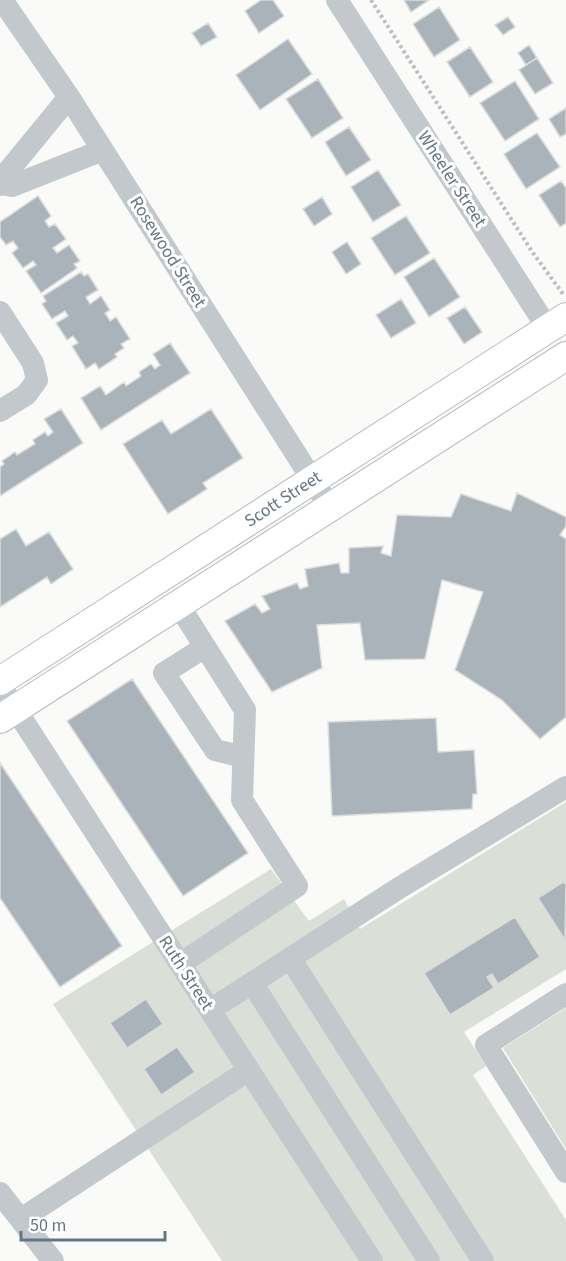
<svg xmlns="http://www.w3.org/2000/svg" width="566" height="1261" font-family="'Source Sans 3',sans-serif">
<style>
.green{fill:#dadfd7}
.building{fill:#aab3b9;stroke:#dcdcda;stroke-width:1.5}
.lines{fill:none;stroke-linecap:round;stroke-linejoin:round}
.major-casing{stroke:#b5babe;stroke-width:30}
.path{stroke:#bbbfc2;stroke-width:4;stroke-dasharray:3 3;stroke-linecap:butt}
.minor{stroke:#c3c8cc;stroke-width:22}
.major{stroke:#fff;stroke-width:28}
.labels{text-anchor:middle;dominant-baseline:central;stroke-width:6;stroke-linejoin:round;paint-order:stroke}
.street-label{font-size:18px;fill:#657683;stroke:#fff}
</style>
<rect width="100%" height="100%" fill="#fafaf8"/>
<path class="green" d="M 566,802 L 566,969 L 464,1032 L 486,1066 L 473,1075 L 566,1220 L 566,1261 L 222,1261 L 53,1004 L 271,869 L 309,921 L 344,899 L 360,929 Z
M 566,1008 L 566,1149 L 503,1048 Z"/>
<path class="building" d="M 261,0 L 273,0 L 284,16 L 259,33 L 245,11 Z
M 404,0 L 429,0 L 411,12 Z
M 439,7 L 460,40 L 434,57 L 413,24 Z
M 508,17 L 515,27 L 503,35 L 495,25 Z
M 208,23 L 217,37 L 201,46 L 192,33 Z
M 288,39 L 312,74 L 260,110 L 236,75 Z
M 529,45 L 537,58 L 526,65 L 518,53 Z
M 470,47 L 493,82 L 470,97 L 447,62 Z
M 537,58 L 553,83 L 535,94 L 519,70 Z
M 318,79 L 343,118 L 312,138 L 286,99 Z
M 515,81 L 539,119 L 505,141 L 480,103 Z
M 566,108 L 566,134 L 560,137 L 549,119 Z
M 349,127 L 371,160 L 346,176 L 325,142 Z
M 537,133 L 560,167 L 526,189 L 504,154 Z
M 378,170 L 401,205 L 373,222 L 351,187 Z
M 561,181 L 566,188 L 566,223 L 560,227 L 539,195 Z
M 38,196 L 51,216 L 45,221 L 49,227 L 55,224 L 66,239 L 53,248 L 57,253 L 69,245 L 80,261 L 74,264 L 77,268 L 41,293 L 26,271 L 36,265 L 33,261 L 23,268 L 12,253 L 18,248 L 13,241 L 6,245 L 0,237 L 0,222 Z
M 322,197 L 332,214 L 314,226 L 303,209 Z
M 406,216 L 430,253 L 395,275 L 371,238 Z
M 347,242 L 361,264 L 346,274 L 332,252 Z
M 434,258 L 460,297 L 429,317 L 404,277 Z
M 81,272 L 84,276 L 88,274 L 98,290 L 86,297 L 90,304 L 101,296 L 110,310 L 105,313 L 110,321 L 116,317 L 130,339 L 121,344 L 124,348 L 115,354 L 117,357 L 99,369 L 95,363 L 86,369 L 72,346 L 78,343 L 73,336 L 67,340 L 56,323 L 68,316 L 65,311 L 52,319 L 42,304 L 46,301 L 43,296 Z
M 401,299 L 416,323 L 391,338 L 376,315 Z
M 465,307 L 482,332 L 464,344 L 447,318 Z
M 170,343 L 190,373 L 101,430 L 81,398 L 100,386 L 106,395 L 124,382 L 126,386 L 141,376 L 139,372 L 151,364 L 155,369 L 160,365 L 153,354 Z
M 61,409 L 83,443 L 0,496 L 0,467 L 4,464 L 2,461 L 15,452 L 17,455 L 35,444 L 33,440 L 45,432 L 48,436 L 53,432 L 44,419 Z
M 211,409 L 243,458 L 203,483 L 207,489 L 168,514 L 123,444 L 162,420 L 171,434 Z
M 517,493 L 566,517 L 566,526 L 560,535 L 566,539 L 566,717 L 540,739 L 502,700 L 455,670 L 483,592 L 442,580 L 425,659 L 365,660 L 360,623 L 317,625 L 322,668 L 272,692 L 225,621 L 255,604 L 262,613 L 270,609 L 262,596 L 297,583 L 300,589 L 308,586 L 305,569 L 339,563 L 341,573 L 349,573 L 349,548 L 383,546 L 381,553 L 391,556 L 397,515 L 451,517 L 461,494 L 511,511 Z
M 16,529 L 26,546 L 49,532 L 73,569 L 51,584 L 47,577 L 0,607 L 0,539 Z
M 132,679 L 248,853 L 183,896 L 67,721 Z
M 436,718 L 438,752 L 474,750 L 477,794 L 473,794 L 472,809 L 332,816 L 328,722 Z
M 0,763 L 122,946 L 60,987 L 0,898 Z
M 563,882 L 566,884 L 565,940 L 538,898 Z
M 515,917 L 540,957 L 498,984 L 492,974 L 487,977 L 494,988 L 450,1015 L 424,973 Z
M 146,999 L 163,1024 L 127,1048 L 110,1023 Z
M 177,1047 L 195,1072 L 161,1095 L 144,1069 Z"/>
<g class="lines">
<g class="major-casing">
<path id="major" d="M 0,681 L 566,317
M 0,719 L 566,356"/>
</g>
<path class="path" d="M 371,0 L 533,253 L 563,294"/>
<path class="minor" d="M 2,0 L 69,97 L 329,506
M 337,0 L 548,329
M 2,184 L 12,186 L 103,150
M 0,185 L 5,175 L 69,97
M 0,312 L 33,363 L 37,380 L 26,395 L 0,411
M 178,604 L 245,710 L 242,800 L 297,886 L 180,964
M 205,647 L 164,673 L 215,750 L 243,757
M 0,685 L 372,1261
M 290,958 L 483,1261
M 252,983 L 429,1261
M 566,994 L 486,1045 L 566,1172
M 210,1010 L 399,888 L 566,787
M 0,1193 L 53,1261
M 21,1219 L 249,1070"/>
<use href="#major" class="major"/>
</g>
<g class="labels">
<g class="street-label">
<text transform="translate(452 179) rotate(57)">Wheeler Street</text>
<text transform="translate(168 252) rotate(58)">Rosewood Street</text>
<text transform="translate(283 499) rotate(-33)">Scott Street</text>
<text transform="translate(186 973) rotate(57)">Ruth Street</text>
</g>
</g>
<path d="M21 1231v9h144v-9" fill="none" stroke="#657683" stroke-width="3"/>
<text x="30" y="1231" font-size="18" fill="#657683" stroke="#ffffff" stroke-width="4.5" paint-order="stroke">50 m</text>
</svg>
